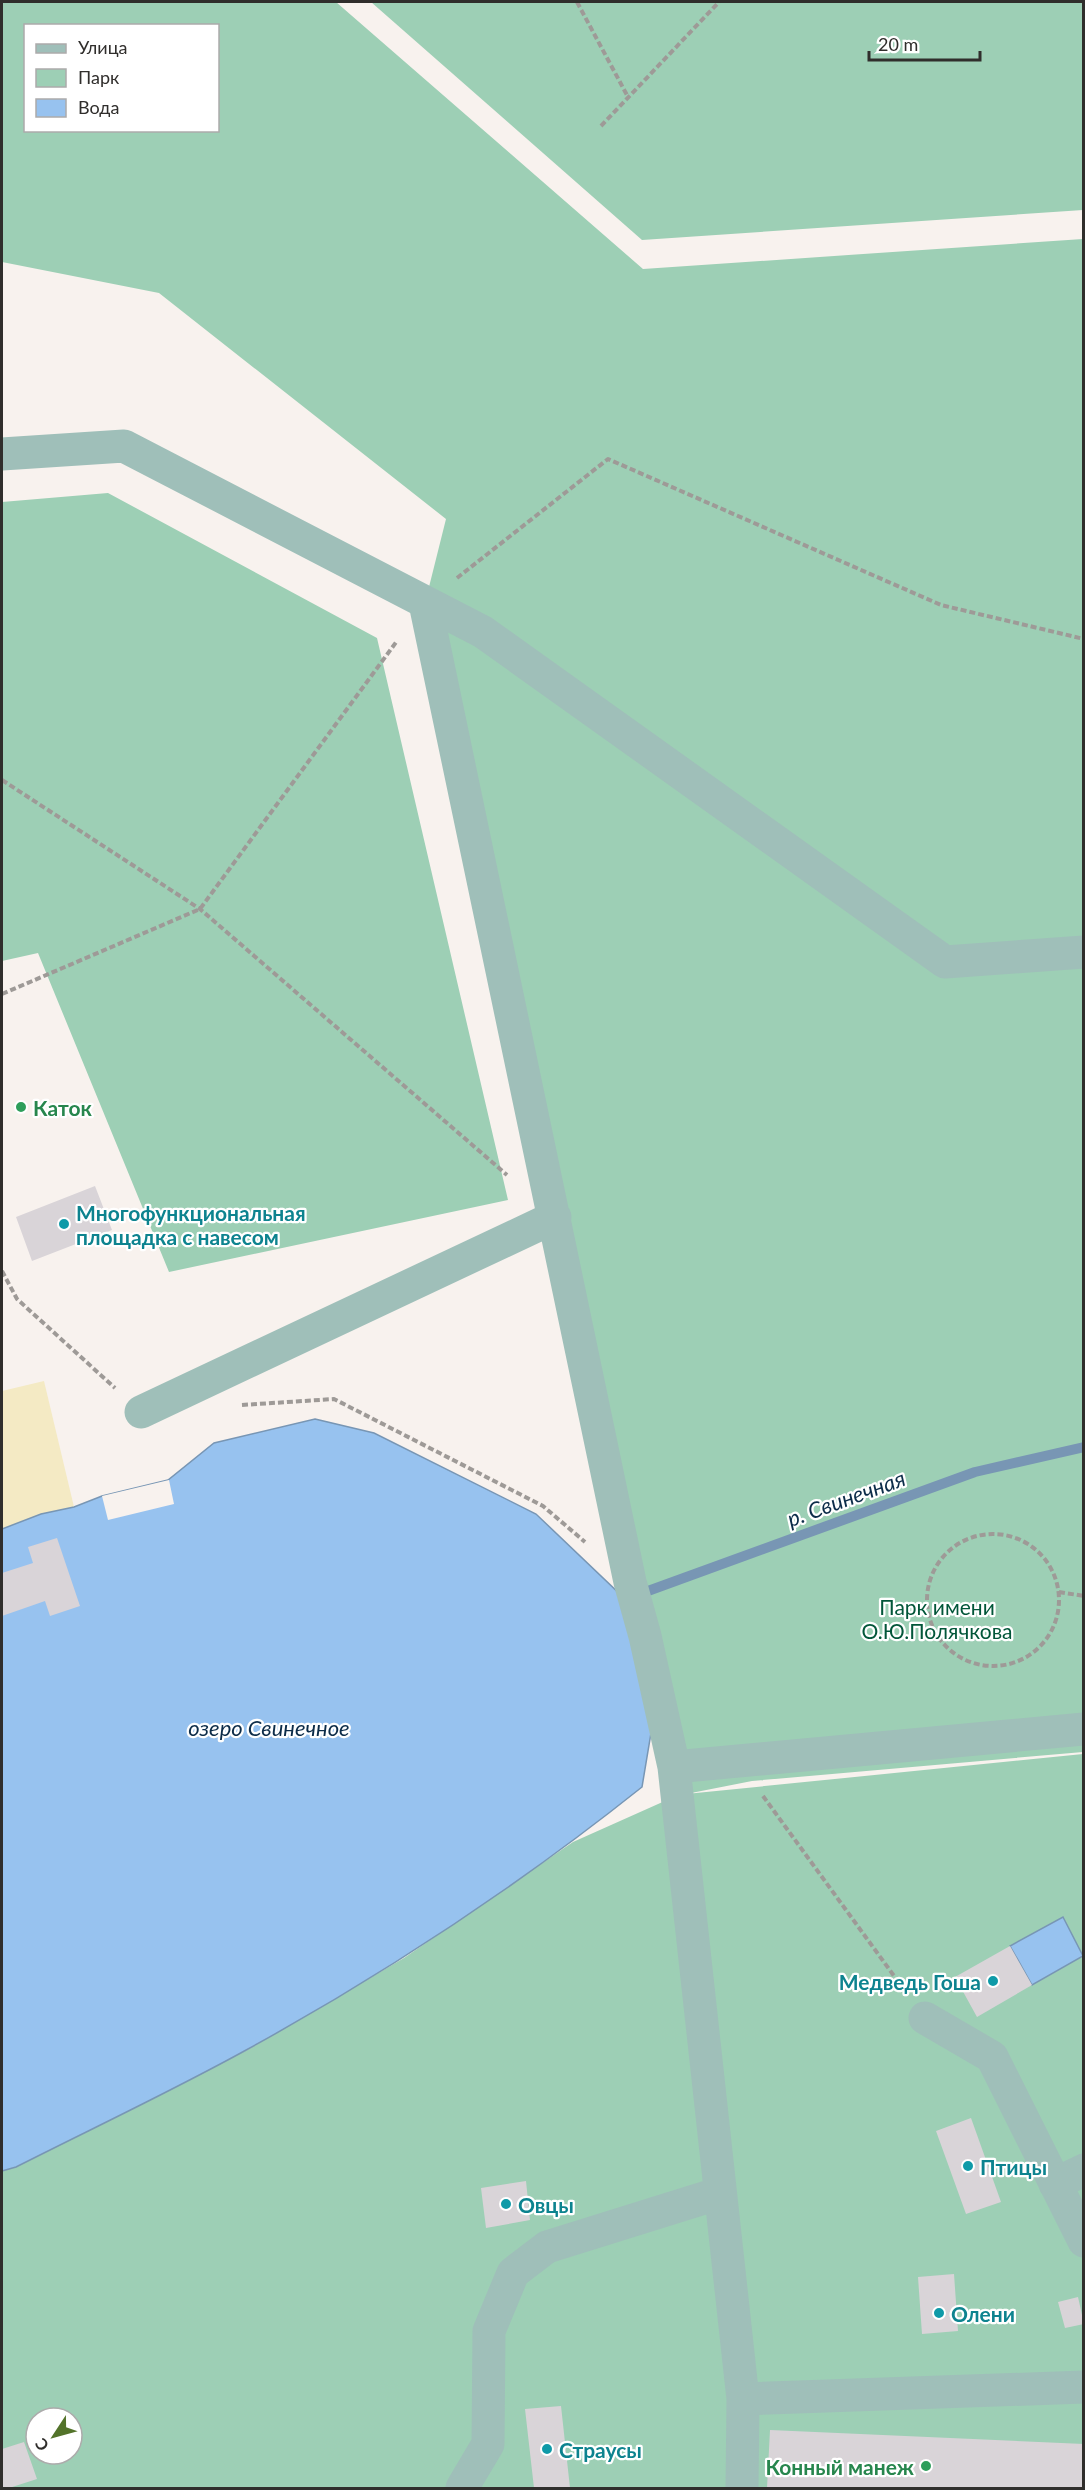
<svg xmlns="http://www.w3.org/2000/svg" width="1085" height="2490" font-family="Lato,sans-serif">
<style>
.green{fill:#9dcfb5;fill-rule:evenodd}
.sand{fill:#f4eac4}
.water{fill:#97c2ef;stroke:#7896b4;stroke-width:1.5}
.pier{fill:#f8f2ee}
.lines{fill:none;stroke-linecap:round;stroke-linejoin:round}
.stream{stroke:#7896b4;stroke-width:10}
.building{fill:#d9d4d8}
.path{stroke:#9e9a97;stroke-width:4;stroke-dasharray:6 3;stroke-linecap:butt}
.minor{stroke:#9fbfb9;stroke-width:33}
.leisure-dot{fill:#2e9e5b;stroke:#fff;stroke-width:2}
.culture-dot{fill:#0f9aa8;stroke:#fff;stroke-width:2}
.labels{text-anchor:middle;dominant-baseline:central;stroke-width:4.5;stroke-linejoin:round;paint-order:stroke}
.leisure-label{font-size:21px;font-weight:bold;fill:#27864d;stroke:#fff;text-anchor:start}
.culture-label{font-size:21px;font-weight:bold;fill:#0d838f;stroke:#fff;text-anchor:start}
.park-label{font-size:21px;fill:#025639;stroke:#fff}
.water-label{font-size:22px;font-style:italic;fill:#0c2c49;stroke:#fff}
</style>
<rect width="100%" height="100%" fill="#f8f2ee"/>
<path class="green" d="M 2,2 L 336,2 L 643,269 L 1083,239 L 1083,1752 L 752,1781 L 686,1794 L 1083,1754 L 1083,2488 L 2,2488 L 2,2171 L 16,2167 L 247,2050 L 404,1958 L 573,1842 L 676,1796 L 425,603 L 446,519 L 159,293 L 2,262 ZM 26,26 L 218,26 L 218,130 L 26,130 ZM 36,2418 L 72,2418 L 72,2454 L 36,2454 Z
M 371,2 L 1083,2 L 1083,210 L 642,240 Z
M 108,493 L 377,638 L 508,1200 L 169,1272 L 38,953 L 2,961 L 2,502 Z"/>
<path class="sand" d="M 44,1381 L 74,1507 L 2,1532 L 2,1391 Z"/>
<path class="water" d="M 315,1419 L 374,1433 L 536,1514 L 625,1599 L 652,1727 L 642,1787 C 518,1886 386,1973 248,2049 C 172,2091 93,2128 16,2167 L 2,2171 L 2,1529 L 41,1514 L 74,1507 L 102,1496 L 168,1480 L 214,1443 Z
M 1063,1917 L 1083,1956 L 1032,1985 L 1010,1946 Z"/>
<path class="pier" d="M 169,1480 L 174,1504 L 108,1520 L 102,1496 Z"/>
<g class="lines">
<path class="stream" d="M 637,1595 L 975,1472 L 1084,1447"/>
</g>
<path class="building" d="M 95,1186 L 112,1230 L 32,1261 L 16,1217 Z
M 57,1538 L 80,1606 L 50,1616 L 45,1601 L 2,1616 L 2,1573 L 33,1563 L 28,1547 Z
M 1010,1946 L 1032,1985 L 977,2017 L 955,1977 Z
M 971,2118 L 1001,2202 L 966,2214 L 936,2131 Z
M 526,2181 L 530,2220 L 486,2228 L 481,2188 Z
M 954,2274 L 958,2331 L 922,2334 L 918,2277 Z
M 1078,2297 L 1084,2324 L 1065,2328 L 1058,2302 Z
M 561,2406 L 570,2488 L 534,2488 L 525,2409 Z
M 770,2430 L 1084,2444 L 1084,2488 L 767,2488 Z
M 24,2442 L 37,2479 L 9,2488 L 2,2488 L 2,2449 Z"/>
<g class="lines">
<path class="path" d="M 577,2 L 628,97
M 601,126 L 719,2
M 457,578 L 608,459 L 941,605 L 1084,639
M 2,780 L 200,909 L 507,1175
M 2,994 L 200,909 L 397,641
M 2,1271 L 17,1299 L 115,1388
M 242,1405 L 334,1399 L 543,1506 L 585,1542
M927 1600a66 66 0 1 1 132 0a66 66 0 1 1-132 0Z
M 1059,1592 L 1084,1596
M 763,1796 L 905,1991"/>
<path class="minor" d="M 2,454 L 124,446 L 483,632 L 945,962 L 1084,952
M 425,603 L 630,1582 L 645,1636 L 674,1767
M 141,1412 L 555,1217
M 1084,1729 L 674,1767 L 743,2399 L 1084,2387
M 925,2018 L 992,2057 L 1084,2241
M 1055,2184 L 1084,2170
M 462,2488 L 488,2444 L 489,2331 L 513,2273 L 547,2247 L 720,2193
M 742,2488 L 743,2399"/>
</g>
<g class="leisure-dot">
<circle cx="21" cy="1107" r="6"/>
<circle cx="926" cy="2466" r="6"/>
</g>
<g class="culture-dot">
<circle cx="64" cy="1224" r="6"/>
<circle cx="993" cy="1981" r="6"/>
<circle cx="968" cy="2166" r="6"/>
<circle cx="506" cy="2204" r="6"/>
<circle cx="939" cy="2313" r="6"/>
<circle cx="547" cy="2449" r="6"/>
</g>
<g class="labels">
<g class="leisure-label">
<text x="33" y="1107">Каток</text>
<text x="914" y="2466" text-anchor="end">Конный манеж</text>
</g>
<g class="culture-label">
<text x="76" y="1212">Многофункциональная<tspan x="76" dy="24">площадка с навесом</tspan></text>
<text x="981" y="1981" text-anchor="end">Медведь Гоша</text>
<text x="980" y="2166">Птицы</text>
<text x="518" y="2204">Овцы</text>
<text x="951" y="2313">Олени</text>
<text x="559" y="2449">Страусы</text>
</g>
<g class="park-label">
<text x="937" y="1606">Парк имени<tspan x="937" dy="24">О.Ю.Полячкова</tspan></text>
</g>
<g class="water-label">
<text transform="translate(846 1498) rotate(-20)">р. Свинечная</text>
<text x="269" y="1727">озеро Свинечное</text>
</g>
</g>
<rect width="1085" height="2490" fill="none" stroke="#302e2c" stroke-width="6"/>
<rect x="24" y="24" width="195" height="108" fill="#ffffff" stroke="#acabab" stroke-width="1.5"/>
<rect x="36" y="44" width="30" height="9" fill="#9fbfb9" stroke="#acabab" stroke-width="1.5"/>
<text x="78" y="54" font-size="18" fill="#302e2c">Улица</text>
<rect x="36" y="69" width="30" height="18" fill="#9dcfb5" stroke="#acabab" stroke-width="1.5"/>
<text x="78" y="84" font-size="18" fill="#302e2c">Парк</text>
<rect x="36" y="99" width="30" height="18" fill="#97c2ef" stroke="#acabab" stroke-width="1.5"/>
<text x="78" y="114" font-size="18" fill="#302e2c">Вода</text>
<g transform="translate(54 2436) rotate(234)"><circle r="28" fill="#ffffff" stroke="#acabab" stroke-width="1.5"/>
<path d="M0-4.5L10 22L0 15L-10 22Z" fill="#53732a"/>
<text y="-9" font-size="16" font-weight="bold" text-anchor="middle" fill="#302e2c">С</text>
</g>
<path d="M869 51v9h111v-9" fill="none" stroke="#302e2c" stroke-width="3"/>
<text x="878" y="51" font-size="18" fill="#302e2c" stroke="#ffffff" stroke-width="4.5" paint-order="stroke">20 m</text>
</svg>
